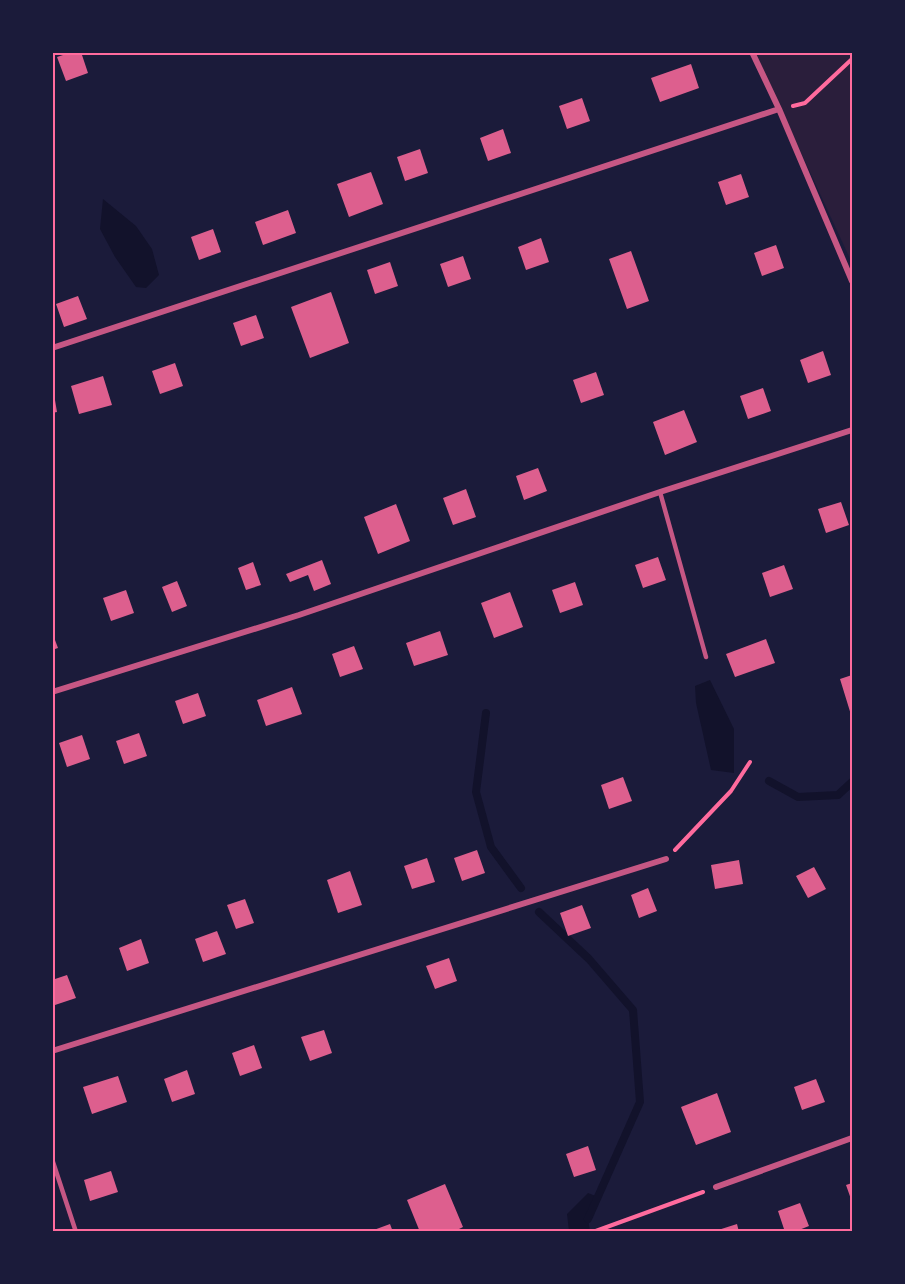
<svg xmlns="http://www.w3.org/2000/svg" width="905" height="1284" font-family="'Alegreya Sans',sans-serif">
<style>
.green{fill:#2a1e3b}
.water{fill:#12122b}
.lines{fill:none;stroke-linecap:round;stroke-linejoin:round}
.stream{stroke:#12122b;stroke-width:8}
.building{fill:#dd5f8e}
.path{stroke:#ff6b9d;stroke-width:4}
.service{stroke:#c65784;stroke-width:4.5}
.minor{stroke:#c65784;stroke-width:6}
.neatline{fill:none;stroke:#ff6b9d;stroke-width:2}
</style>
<rect width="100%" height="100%" fill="#1b1b3a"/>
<path class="green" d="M 755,53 L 852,53 L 852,263 Z"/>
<path class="water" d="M 103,199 L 136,226 L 152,249 L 159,275 L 146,288 L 136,287 L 115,257 L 100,229 Z
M 710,680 L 734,729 L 734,773 L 711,770 L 696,703 L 695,686 Z
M 588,1193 L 598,1197 L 588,1219 L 590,1231 L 569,1231 L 567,1214 Z"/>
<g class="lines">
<path class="stream" d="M 486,713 L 476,792 L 491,847 L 521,888
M 769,781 L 798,797 L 838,795 L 852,782
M 539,912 L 589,959 L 633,1010 L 640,1102 L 588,1219"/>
</g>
<path class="building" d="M 72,52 L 81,52 L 88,73 L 66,81 L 57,57 Z
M 691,64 L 699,88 L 660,102 L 651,78 Z
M 582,98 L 590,121 L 567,129 L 559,106 Z
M 503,129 L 511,153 L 488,161 L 480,138 Z
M 420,149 L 428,173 L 405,181 L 397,157 Z
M 371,172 L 383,204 L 349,217 L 337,184 Z
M 741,174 L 749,197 L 726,205 L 718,182 Z
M 288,210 L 296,233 L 263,245 L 255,222 Z
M 213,229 L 221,252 L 199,260 L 191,237 Z
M 541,238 L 549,262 L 526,270 L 518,247 Z
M 776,245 L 784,268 L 762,276 L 754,253 Z
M 631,251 L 649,301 L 627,309 L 609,259 Z
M 463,256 L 471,279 L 448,287 L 440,264 Z
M 390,262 L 398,286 L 375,294 L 367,270 Z
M 331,292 L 349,343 L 310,358 L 291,307 Z
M 78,296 L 87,319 L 64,327 L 56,304 Z
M 256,315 L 264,338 L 241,346 L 233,323 Z
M 823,351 L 831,375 L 808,383 L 800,360 Z
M 175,363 L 183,386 L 160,394 L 152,371 Z
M 596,372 L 604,395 L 581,403 L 573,380 Z
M 103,376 L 112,405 L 79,414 L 71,386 Z
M 763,388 L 771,411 L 748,419 L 740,396 Z
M 54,394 L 57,412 L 52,413 L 52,395 Z
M 684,410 L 697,442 L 665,455 L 653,422 Z
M 538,468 L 547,491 L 524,500 L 516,476 Z
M 466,489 L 476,517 L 453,525 L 443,498 Z
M 841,502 L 849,525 L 826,533 L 818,509 Z
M 396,504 L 410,541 L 378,554 L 364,517 Z
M 658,557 L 666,580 L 643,588 L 635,565 Z
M 322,560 L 331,584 L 314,591 L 308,575 L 290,582 L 286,574 Z
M 253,562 L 261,585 L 246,590 L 238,568 Z
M 784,565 L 793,589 L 770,597 L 762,573 Z
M 177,581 L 187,606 L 172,612 L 162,587 Z
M 575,582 L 583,605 L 560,613 L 552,590 Z
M 126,590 L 134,613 L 111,621 L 103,598 Z
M 510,592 L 523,627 L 494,638 L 481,603 Z
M 440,631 L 448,655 L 414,666 L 406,643 Z
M 52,632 L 58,648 L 52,650 Z
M 766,639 L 775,663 L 735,677 L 726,654 Z
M 354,646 L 363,669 L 340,677 L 332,654 Z
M 852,675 L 852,718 L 840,679 Z
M 292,687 L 302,714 L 266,726 L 257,700 Z
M 198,693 L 206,716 L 183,724 L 175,701 Z
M 139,733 L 147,756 L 124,764 L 116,741 Z
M 82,735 L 90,759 L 67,767 L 59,743 Z
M 623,777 L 632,801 L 609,809 L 601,785 Z
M 477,850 L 485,873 L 462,881 L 454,858 Z
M 427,858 L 435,882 L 412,889 L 404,866 Z
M 739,860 L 743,884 L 715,889 L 711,865 Z
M 814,867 L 826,889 L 808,898 L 796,876 Z
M 350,871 L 362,905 L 338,913 L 327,880 Z
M 648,888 L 657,911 L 639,918 L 631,895 Z
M 245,899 L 254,923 L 236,929 L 227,905 Z
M 582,905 L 591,928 L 568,936 L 560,913 Z
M 217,931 L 226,954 L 203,962 L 195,939 Z
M 141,939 L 149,963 L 127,971 L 119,948 Z
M 449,958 L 457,981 L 435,989 L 426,966 Z
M 67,975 L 76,998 L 52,1006 L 52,980 Z
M 324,1030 L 332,1053 L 310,1061 L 301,1037 Z
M 254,1045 L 262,1068 L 240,1076 L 232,1053 Z
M 187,1070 L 195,1094 L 172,1102 L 164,1079 Z
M 118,1076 L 127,1102 L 92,1114 L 83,1087 Z
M 816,1079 L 825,1102 L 802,1110 L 794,1087 Z
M 717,1093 L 731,1132 L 696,1145 L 681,1107 Z
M 588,1146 L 596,1170 L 574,1177 L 566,1154 Z
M 111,1171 L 118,1192 L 90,1201 L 84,1180 Z
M 852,1183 L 852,1202 L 846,1185 Z
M 445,1184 L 463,1227 L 453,1232 L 420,1232 L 407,1200 Z
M 800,1203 L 809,1226 L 794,1232 L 785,1232 L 778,1211 Z
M 390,1224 L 393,1232 L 371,1232 L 371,1231 Z
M 737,1224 L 739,1232 L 715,1232 L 715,1231 Z"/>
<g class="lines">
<path class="path" d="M 793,106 L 805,103 L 852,59
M 675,850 L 731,791 L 750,762
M 593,1232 L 703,1192"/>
<path class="service" d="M 660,492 L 706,657
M 52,1159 L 76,1232"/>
<path class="minor" d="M 752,52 L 779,109 L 852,281
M 52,348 L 779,109
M 52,692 L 299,615 L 660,492 L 852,430
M 52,1051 L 666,859
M 716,1187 L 852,1138"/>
</g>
<rect width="905" height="1284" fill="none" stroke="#1b1b3a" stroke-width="108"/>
<rect x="54" y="54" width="797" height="1176" class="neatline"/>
</svg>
